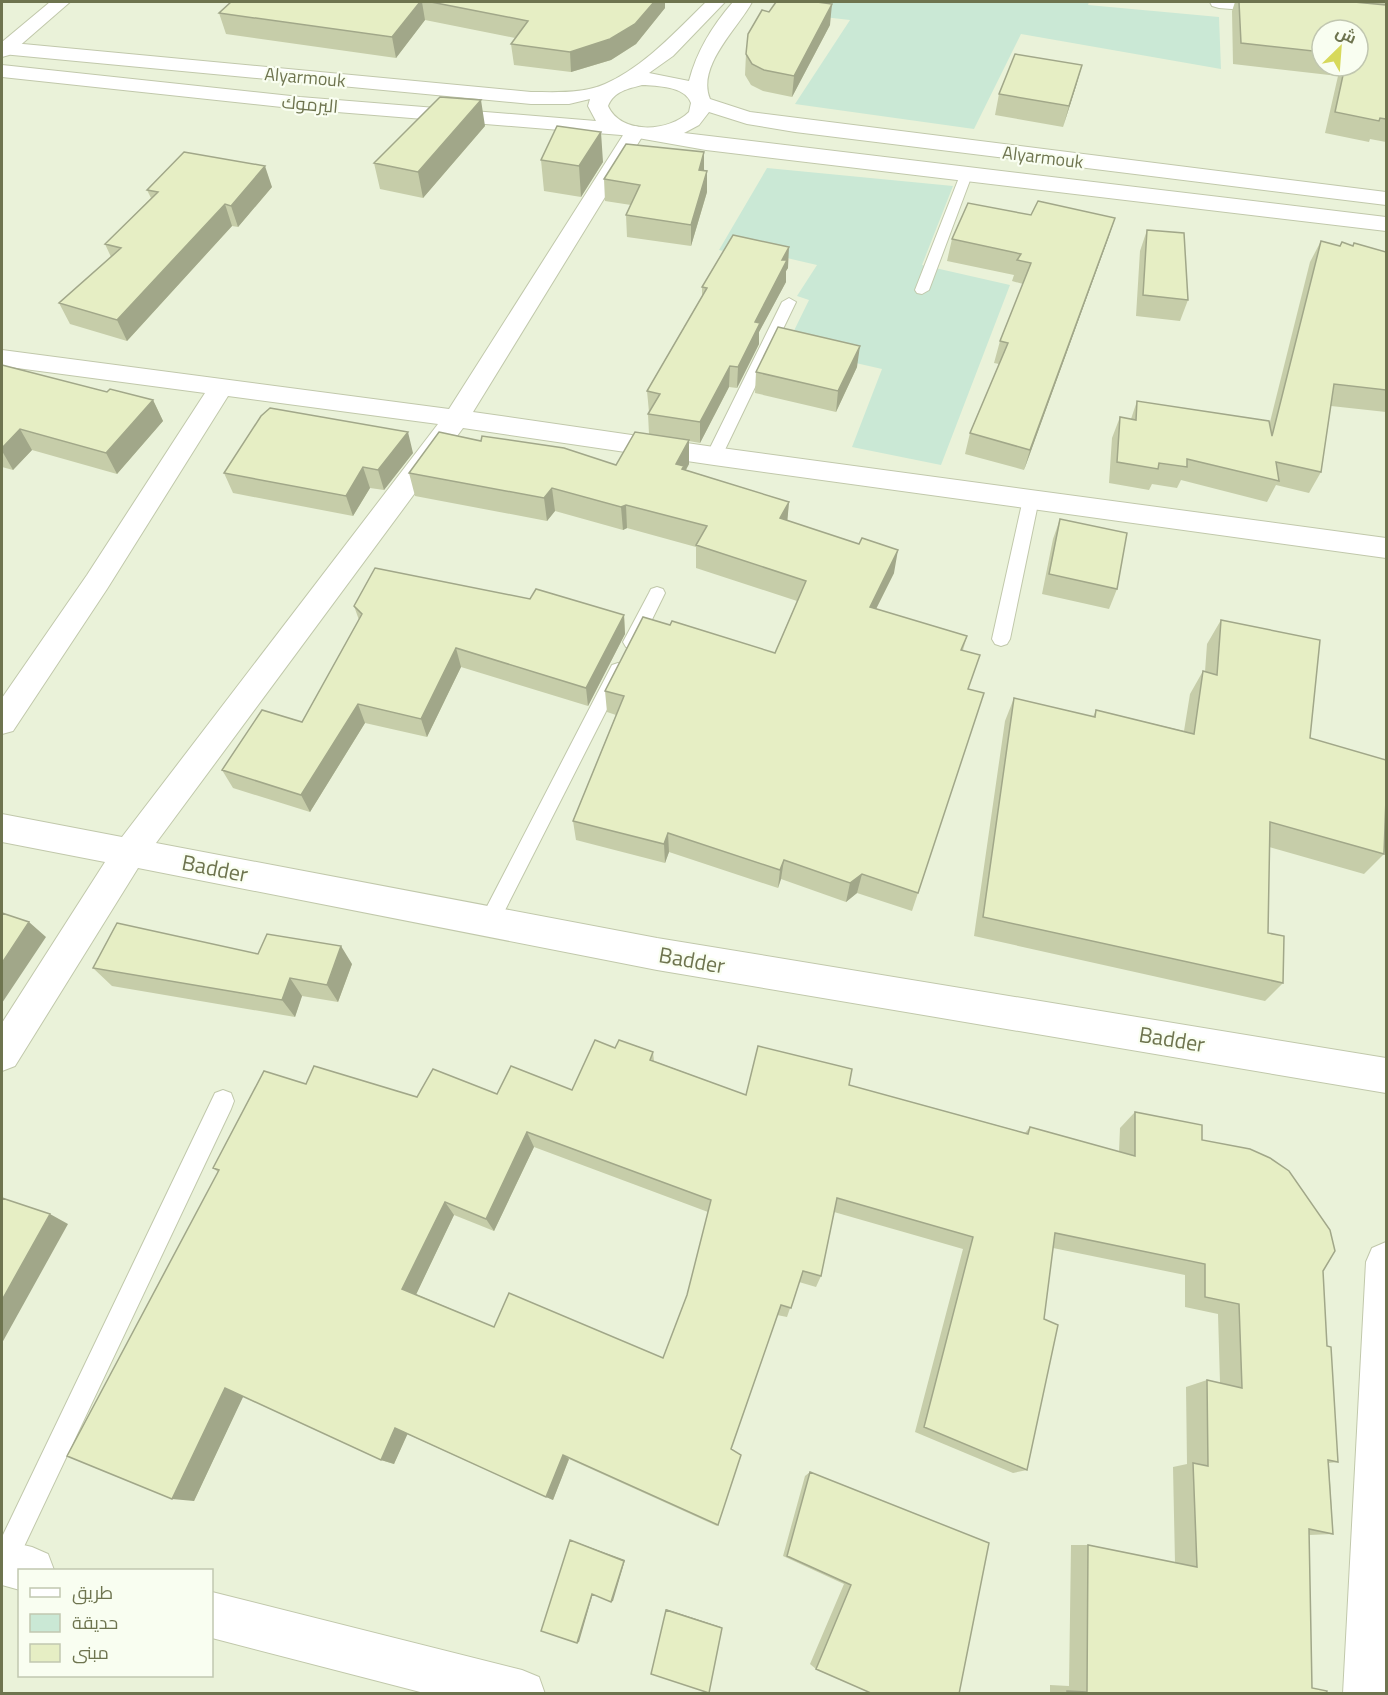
<svg xmlns="http://www.w3.org/2000/svg" width="1388" height="1695" font-family="'Titillium Web',Cairo,sans-serif">
<style>
.residential{fill:#eaf2d9;fill-rule:evenodd}
.green{fill:#cae8d5}
.lines{fill:none;stroke-linecap:round;stroke-linejoin:round}
.service-casing{stroke:#c1c8ab;stroke-width:2}
.minor-casing{stroke:#c1c8ab;stroke-width:2}
.tertiary-casing{stroke:#c1c8ab;stroke-width:2}
.service{fill:#fff;fill-rule:evenodd}
.minor{fill:#fff;fill-rule:evenodd}
.tertiary{fill:#fff;fill-rule:evenodd}
.wall{fill:#c6cda9;fill-rule:evenodd}
.shaded-wall{fill:#a1a789}
.building{fill:#e6eec4;stroke:#a1a789;stroke-width:1.5;fill-rule:evenodd}
.labels{text-anchor:middle;dominant-baseline:central;stroke-width:4.5;stroke-linejoin:round;paint-order:stroke}
.far-street-label{font-size:18px;fill:#6e744f;stroke:#f9fef1}
.street-label{font-size:22px;fill:#6e744f;stroke:#f9fef1}
</style>
<rect width="100%" height="100%" fill="#f4fbeb"/>
<path class="residential" d="M 2,2 L 1386,2 L 1386,1693 L 2,1693 ZM 1322,30 L 1358,30 L 1358,66 L 1322,66 ZM 20,1570 L 212,1570 L 212,1676 L 20,1676 Z"/>
<path class="green" d="M 779,2 L 1089,2 L 1088,5 L 1219,17 L 1221,69 L 1021,34 L 974,129 L 795,104 L 850,20 L 771,11 Z
M 767,168 L 953,186 L 922,265 L 1010,285 L 941,465 L 852,447 L 882,369 L 786,347 L 809,300 L 797,296 L 817,265 L 761,252 L 755,258 L 719,250 Z"/>
<g class="lines">
<g class="service-casing">
<path id="service" d="M 966,171 L 972,175 L 929,290 L 922,294 L 917,293 L 915,290 L 960,175 Z
M 789,298 L 796,302 L 722,456 L 720,460 L 708,460 L 706,456 L 782,302 Z
M 1031,493 L 1037,495 L 1039,499 L 1010,639 L 1007,644 L 1001,646 L 995,644 L 992,639 L 1023,499 L 1025,495 Z
M 657,587 L 663,589 L 665,593 L 641,642 L 638,647 L 632,649 L 626,647 L 623,642 L 649,593 L 651,589 Z
M 618,663 L 624,665 L 627,670 L 496,928 L 489,931 L 482,928 L 479,922 L 482,916 L 612,665 Z
M 223,1090 L 231,1093 L 234,1101 L 231,1109 L 12,1572 L 2,1576 L 2,1537 L 215,1093 Z"/>
</g>
<g class="minor-casing">
<path id="minor" d="M 50,2 L 70,2 L 9,55 L 2,57 L 2,42 Z
M 1210,2 L 1281,2 L 1287,3 L 1289,7 L 1287,11 L 1280,13 L 1219,8 L 1212,6 Z
M 635,126 L 642,128 L 645,132 L 473,412 L 714,447 L 1386,538 L 1386,558 L 714,465 L 463,428 L 156,843 L 657,938 L 1386,1058 L 1386,1093 L 657,970 L 138,868 L 15,1066 L 2,1071 L 2,1023 L 105,862 L 2,842 L 2,814 L 122,837 L 438,424 L 228,396 L 107,589 L 13,731 L 2,734 L 2,698 L 87,575 L 205,393 L 2,366 L 2,350 L 449,409 L 625,132 L 628,128 Z
M 1386,1242 L 1386,1694 L 1343,1694 L 1366,1262 L 1372,1248 Z
M 2,1540 L 32,1547 L 48,1554 L 54,1570 L 20,1570 L 20,1590 L 2,1585 Z
M 212,1592 L 522,1670 L 539,1677 L 545,1694 L 428,1694 L 212,1638 Z"/>
</g>
<g class="tertiary-casing">
<path id="tertiary" d="M 706,2 L 725,2 L 673,56 L 649,73 L 689,81 C 697,50 713,25 733,2 L 752,2 C 739,27 696,66 710,99 L 750,112 L 1386,192 L 1386,205 L 795,132 L 747,124 L 709,112 L 699,125 L 684,133 L 1386,217 L 1386,231 L 706,150 L 621,135 L 300,109 L 2,77 L 2,65 L 300,97 L 596,121 L 588,106 L 590,99 L 569,104 L 531,104 L 2,54 L 2,42 L 531,92 C 555,92 582,94 605,84 C 644,67 676,31 706,2 ZM 642,85 C 657,86 685,86 691,103 L 689,112 C 669,132 621,135 608,106 C 614,91 628,89 642,85 Z"/>
</g>
<use href="#service" class="service"/>
<use href="#minor" class="minor"/>
<use href="#tertiary" class="tertiary"/>
</g>
<path class="wall" d="M 231,2 L 665,2 L 665,8 L 636,44 L 611,60 L 571,72 L 514,65 L 511,44 L 515,38 L 425,20 L 396,58 L 226,34 L 219,13 Z
M 1235,2 L 1386,2 L 1386,142 L 1370,139 L 1369,142 L 1325,133 L 1338,76 L 1233,64 L 1232,11 ZM 1322,30 L 1358,66 L 1322,66 Z
M 830,25 L 792,97 L 763,91 L 751,85 L 745,75 L 746,54 Z
M 1082,65 L 1076,86 L 1063,127 L 995,115 L 999,94 Z
M 485,126 L 423,198 L 380,189 L 374,163 Z
M 704,152 L 704,170 L 707,171 L 707,192 L 691,246 L 627,237 L 626,215 L 631,205 L 605,201 L 604,179 Z
M 541,160 L 603,162 L 581,197 L 544,191 Z
M 272,187 L 238,227 L 232,226 L 127,341 L 70,324 L 59,303 L 111,257 L 105,244 L 151,198 L 147,190 Z
M 1031,215 L 1115,218 L 1108,239 L 1024,470 L 965,454 L 970,433 L 999,364 L 994,363 L 1000,341 L 1023,284 L 1012,281 L 1014,275 L 947,261 L 952,239 Z
M 1147,230 L 1188,300 L 1180,321 L 1136,316 L 1140,251 Z
M 1321,241 L 1340,246 L 1353,245 L 1386,252 L 1386,412 L 1331,406 L 1321,472 L 1309,493 L 1276,485 L 1267,502 L 1181,480 L 1177,488 L 1152,484 L 1149,490 L 1109,483 L 1112,438 L 1120,417 L 1131,419 L 1137,401 L 1270,422 L 1310,262 Z
M 788,268 L 786,271 L 786,282 L 759,332 L 759,344 L 737,388 L 729,387 L 700,443 L 689,441 L 689,464 L 686,470 L 789,502 L 787,520 L 894,573 L 876,609 L 967,636 L 963,650 L 969,689 L 918,893 L 912,911 L 857,893 L 846,902 L 781,879 L 778,888 L 669,852 L 665,863 L 576,840 L 573,821 L 616,715 L 607,712 L 605,691 L 670,625 L 775,653 L 797,601 L 696,568 L 696,547 L 627,528 L 623,530 L 555,511 L 547,521 L 415,496 L 409,473 L 481,441 L 616,465 L 649,434 L 648,414 L 649,412 L 647,391 L 702,296 L 702,287 Z
M 2,365 L 107,392 L 153,400 L 163,421 L 117,474 L 32,450 L 13,470 L 2,467 Z
M 857,367 L 836,412 L 755,393 L 756,372 Z
M 413,453 L 384,490 L 370,488 L 353,516 L 233,493 L 224,473 Z
M 1060,519 L 1117,589 L 1109,609 L 1042,594 L 1053,539 Z
M 530,599 L 624,615 L 625,634 L 588,706 L 461,667 L 427,737 L 365,723 L 310,812 L 233,788 L 222,770 L 302,722 L 359,620 L 354,606 Z
M 1221,620 L 1310,738 L 1384,854 L 1364,874 L 1269,847 L 1268,933 L 1283,983 L 1265,1001 L 974,936 L 1005,721 L 1014,698 L 1093,717 L 1096,710 L 1184,731 L 1190,694 L 1203,671 L 1205,672 L 1207,644 Z
M 352,964 L 338,1002 L 302,996 L 295,1017 L 112,986 L 93,968 Z
M 615,1048 L 653,1052 L 654,1061 L 746,1095 L 849,1085 L 1025,1133 L 1030,1127 L 1119,1152 L 1120,1128 L 1135,1112 L 1202,1140 L 1323,1271 L 1327,1346 L 1338,1462 L 1329,1463 L 1333,1534 L 1309,1535 L 1312,1688 L 1326,1694 L 1050,1694 L 1050,1685 L 1069,1686 L 1071,1545 L 1088,1545 L 1175,1563 L 1173,1467 L 1187,1464 L 1186,1387 L 1207,1380 L 1220,1383 L 1218,1314 L 1185,1307 L 1185,1275 L 1053,1248 L 1044,1319 L 1027,1470 L 1013,1473 L 915,1432 L 963,1249 L 834,1212 L 821,1276 L 816,1287 L 799,1282 L 787,1317 L 777,1315 L 731,1449 L 718,1525 L 717,1526 L 569,1459 L 553,1500 L 407,1434 L 394,1464 L 381,1460 L 243,1396 L 194,1501 L 218,1172 L 213,1168 L 306,1084 L 417,1097 L 572,1090 ZM 534,1147 L 708,1212 L 687,1295 L 663,1358 L 494,1327 L 416,1294 L 454,1215 L 494,1231 Z
M 810,1472 L 959,1694 L 816,1669 L 810,1664 L 844,1584 L 783,1556 L 805,1476 Z"/>
<path class="shaded-wall" d="M 420,2 L 422,2 L 425,20 L 396,58 L 392,37 Z
M 654,2 L 665,2 L 665,8 L 636,44 L 611,60 L 571,72 L 570,52 Z
M 832,4 L 830,25 L 792,97 L 794,76 Z
M 1082,65 L 1076,86 L 1063,127 L 1069,106 Z
M 481,100 L 485,126 L 423,198 L 418,172 Z
M 601,132 L 603,162 L 581,197 L 579,166 Z
M 704,152 L 704,174 L 699,170 Z
M 265,166 L 272,187 L 238,227 L 231,206 Z
M 707,171 L 707,192 L 691,246 L 691,225 Z
M 225,204 L 232,226 L 127,341 L 117,320 Z
M 1115,218 L 1108,239 L 1024,470 L 1030,450 Z
M 789,247 L 788,268 L 786,271 L 786,282 L 759,332 L 759,344 L 737,388 L 738,367 L 755,322 L 782,260 Z
M 860,346 L 857,367 L 836,412 L 838,391 Z
M 730,366 L 729,387 L 700,443 L 700,422 Z
M 153,400 L 163,421 L 117,474 L 106,453 Z
M 20,429 L 32,450 L 13,470 L 2,451 L 2,448 Z
M 408,432 L 413,453 L 384,490 L 378,470 Z
M 689,440 L 689,464 L 684,473 L 676,464 Z
M 363,467 L 370,488 L 353,516 L 346,496 Z
M 552,488 L 555,511 L 547,521 L 544,498 Z
M 789,502 L 787,525 L 780,518 Z
M 626,505 L 627,528 L 623,530 L 621,507 Z
M 898,550 L 894,573 L 866,629 L 870,607 Z
M 624,615 L 625,634 L 588,706 L 586,688 Z
M 456,648 L 461,667 L 427,737 L 421,719 Z
M 358,704 L 365,723 L 310,812 L 301,795 Z
M 668,833 L 669,852 L 665,863 L 664,844 Z
M 784,860 L 781,879 L 778,888 L 780,870 Z
M 862,874 L 857,893 L 846,902 L 850,883 Z
M 29,922 L 46,937 L 2,1003 L 2,963 Z
M 341,946 L 352,964 L 338,1002 L 327,985 Z
M 290,978 L 302,996 L 295,1017 L 282,1000 Z
M 527,1132 L 534,1147 L 494,1231 L 486,1219 Z
M 445,1202 L 454,1215 L 414,1299 L 402,1289 Z
M 50,1214 L 68,1224 L 2,1343 L 2,1300 Z
M 225,1388 L 244,1395 L 194,1501 L 172,1499 Z
M 395,1428 L 408,1433 L 394,1464 L 381,1460 Z
M 563,1455 L 569,1459 L 553,1500 L 546,1497 Z
M 570,1540 L 625,1560 L 613,1601 L 611,1602 Z
M 593,1593 L 579,1642 L 577,1643 L 592,1594 Z
M 666,1609 L 721,1627 L 722,1628 L 666,1610 Z"/>
<path class="building" d="M 231,2 L 420,2 L 392,37 L 219,13 Z
M 431,2 L 654,2 L 635,24 L 610,39 L 570,52 L 511,44 L 528,21 Z
M 776,2 L 817,2 L 832,4 L 794,76 L 764,70 L 752,64 L 746,54 L 748,34 L 762,10 L 769,12 Z
M 1239,2 L 1354,2 L 1386,5 L 1386,119 L 1380,118 L 1379,121 L 1335,112 L 1345,66 L 1358,66 L 1358,30 L 1322,30 L 1322,52 L 1241,43 Z
M 1015,54 L 1082,65 L 1069,106 L 999,94 Z
M 440,97 L 481,100 L 418,172 L 374,163 Z
M 557,126 L 601,132 L 579,166 L 541,160 Z
M 626,144 L 704,152 L 699,170 L 707,171 L 691,225 L 626,215 L 640,185 L 604,179 Z
M 184,152 L 265,166 L 231,206 L 225,204 L 117,320 L 59,303 L 121,248 L 105,244 L 158,192 L 147,190 Z
M 1038,201 L 1115,218 L 1030,450 L 970,433 L 1008,343 L 1000,341 L 1031,263 L 1017,260 L 1021,254 L 952,239 L 968,203 L 1031,215 Z
M 1147,230 L 1184,233 L 1188,300 L 1143,295 Z
M 733,235 L 789,247 L 782,260 L 787,260 L 755,322 L 760,323 L 738,367 L 730,366 L 700,422 L 648,414 L 660,394 L 647,391 L 707,288 L 702,287 Z
M 1321,241 L 1340,246 L 1342,242 L 1353,246 L 1354,243 L 1386,252 L 1386,390 L 1334,384 L 1321,472 L 1276,462 L 1279,481 L 1187,459 L 1187,467 L 1159,463 L 1158,469 L 1117,462 L 1120,417 L 1136,420 L 1137,401 L 1269,421 L 1272,436 Z
M 778,327 L 860,346 L 838,391 L 756,372 Z
M 2,365 L 107,392 L 110,389 L 153,400 L 106,453 L 20,429 L 2,448 Z
M 270,408 L 408,432 L 378,470 L 363,467 L 346,496 L 224,473 L 261,416 Z
M 439,432 L 481,441 L 482,436 L 564,448 L 616,465 L 635,432 L 689,440 L 676,464 L 684,466 L 682,469 L 789,502 L 780,518 L 859,544 L 862,538 L 898,550 L 870,607 L 967,636 L 961,650 L 980,655 L 968,689 L 984,693 L 918,893 L 862,874 L 850,883 L 784,860 L 780,870 L 668,833 L 664,844 L 573,821 L 624,696 L 605,691 L 643,617 L 670,625 L 672,621 L 775,653 L 806,581 L 696,545 L 707,526 L 626,505 L 621,507 L 552,488 L 544,498 L 409,473 Z
M 1060,519 L 1127,533 L 1117,589 L 1049,574 Z
M 375,568 L 530,599 L 536,589 L 624,615 L 586,688 L 456,648 L 421,719 L 358,704 L 301,795 L 222,770 L 262,710 L 302,722 L 362,614 L 354,606 Z
M 1221,620 L 1320,640 L 1310,738 L 1386,760 L 1386,798 L 1384,854 L 1270,822 L 1268,933 L 1284,936 L 1283,983 L 983,917 L 1014,698 L 1095,717 L 1096,710 L 1194,734 L 1203,671 L 1217,675 Z
M 2,913 L 29,922 L 2,963 Z
M 117,923 L 258,954 L 267,934 L 341,946 L 327,985 L 290,978 L 282,1000 L 93,968 Z
M 595,1040 L 615,1048 L 619,1040 L 653,1052 L 650,1060 L 746,1095 L 758,1046 L 852,1069 L 849,1085 L 1028,1134 L 1030,1127 L 1135,1156 L 1135,1112 L 1202,1125 L 1202,1140 L 1250,1149 L 1270,1158 L 1289,1171 L 1330,1230 L 1335,1251 L 1323,1271 L 1327,1346 L 1331,1347 L 1338,1462 L 1328,1460 L 1333,1534 L 1309,1529 L 1312,1688 L 1327,1691 L 1326,1694 L 1067,1694 L 1067,1691 L 1087,1692 L 1088,1545 L 1197,1567 L 1193,1463 L 1208,1466 L 1207,1380 L 1242,1388 L 1239,1304 L 1205,1297 L 1205,1264 L 1055,1233 L 1044,1319 L 1058,1325 L 1027,1470 L 924,1427 L 973,1237 L 837,1198 L 821,1276 L 803,1271 L 791,1308 L 781,1305 L 731,1449 L 741,1455 L 718,1525 L 563,1455 L 546,1497 L 395,1428 L 381,1460 L 225,1388 L 172,1499 L 67,1456 L 219,1170 L 213,1168 L 264,1071 L 306,1084 L 314,1066 L 417,1097 L 433,1069 L 497,1094 L 511,1066 L 572,1090 ZM 527,1132 L 711,1200 L 687,1295 L 663,1358 L 509,1293 L 494,1327 L 402,1289 L 445,1202 L 486,1219 Z
M 2,1198 L 50,1214 L 2,1300 Z
M 810,1472 L 989,1543 L 959,1694 L 873,1694 L 816,1669 L 851,1585 L 787,1556 Z
M 570,1540 L 624,1561 L 611,1602 L 592,1594 L 577,1643 L 541,1631 Z
M 666,1610 L 722,1628 L 709,1693 L 651,1674 Z"/>
<g class="labels">
<g class="far-street-label">
<text transform="translate(305 77) rotate(5)">Alyarmouk</text>
<text transform="translate(310 104) rotate(5)">اليرموك</text>
<text transform="translate(1043 157) rotate(7)">Alyarmouk</text>
</g>
<g class="street-label">
<text transform="translate(215 868) rotate(11)">Badder</text>
<text transform="translate(692 960) rotate(10)">Badder</text>
<text transform="translate(1172 1039) rotate(9)">Badder</text>
</g>
</g>
<rect width="1388" height="1695" fill="none" stroke="#6e744f" stroke-width="6"/>
<rect x="18" y="1569" width="195" height="108" fill="#f9fef1" stroke="#c1c7b0" stroke-width="1.5"/>
<rect x="30" y="1588" width="30" height="9" fill="#ffffff" stroke="#c1c7b0" stroke-width="1.5"/>
<text x="72" y="1599" font-size="18" fill="#6e744f">طريق</text>
<rect x="30" y="1614" width="30" height="18" fill="#cae8d5" stroke="#c1c7b0" stroke-width="1.5"/>
<text x="72" y="1629" font-size="18" fill="#6e744f">حديقة</text>
<rect x="30" y="1644" width="30" height="18" fill="#e6eec4" stroke="#c1c7b0" stroke-width="1.5"/>
<text x="72" y="1659" font-size="18" fill="#6e744f">مبنى</text>
<g transform="translate(1340 48) rotate(25)"><circle r="28" fill="#f9fef1" stroke="#c1c7b0" stroke-width="1.5"/>
<path d="M0-4.5L10 22L0 15L-10 22Z" fill="#d7d95b"/>
<text y="-9" font-size="16" font-weight="bold" text-anchor="middle" fill="#6e744f">ش</text>
</g>
</svg>
